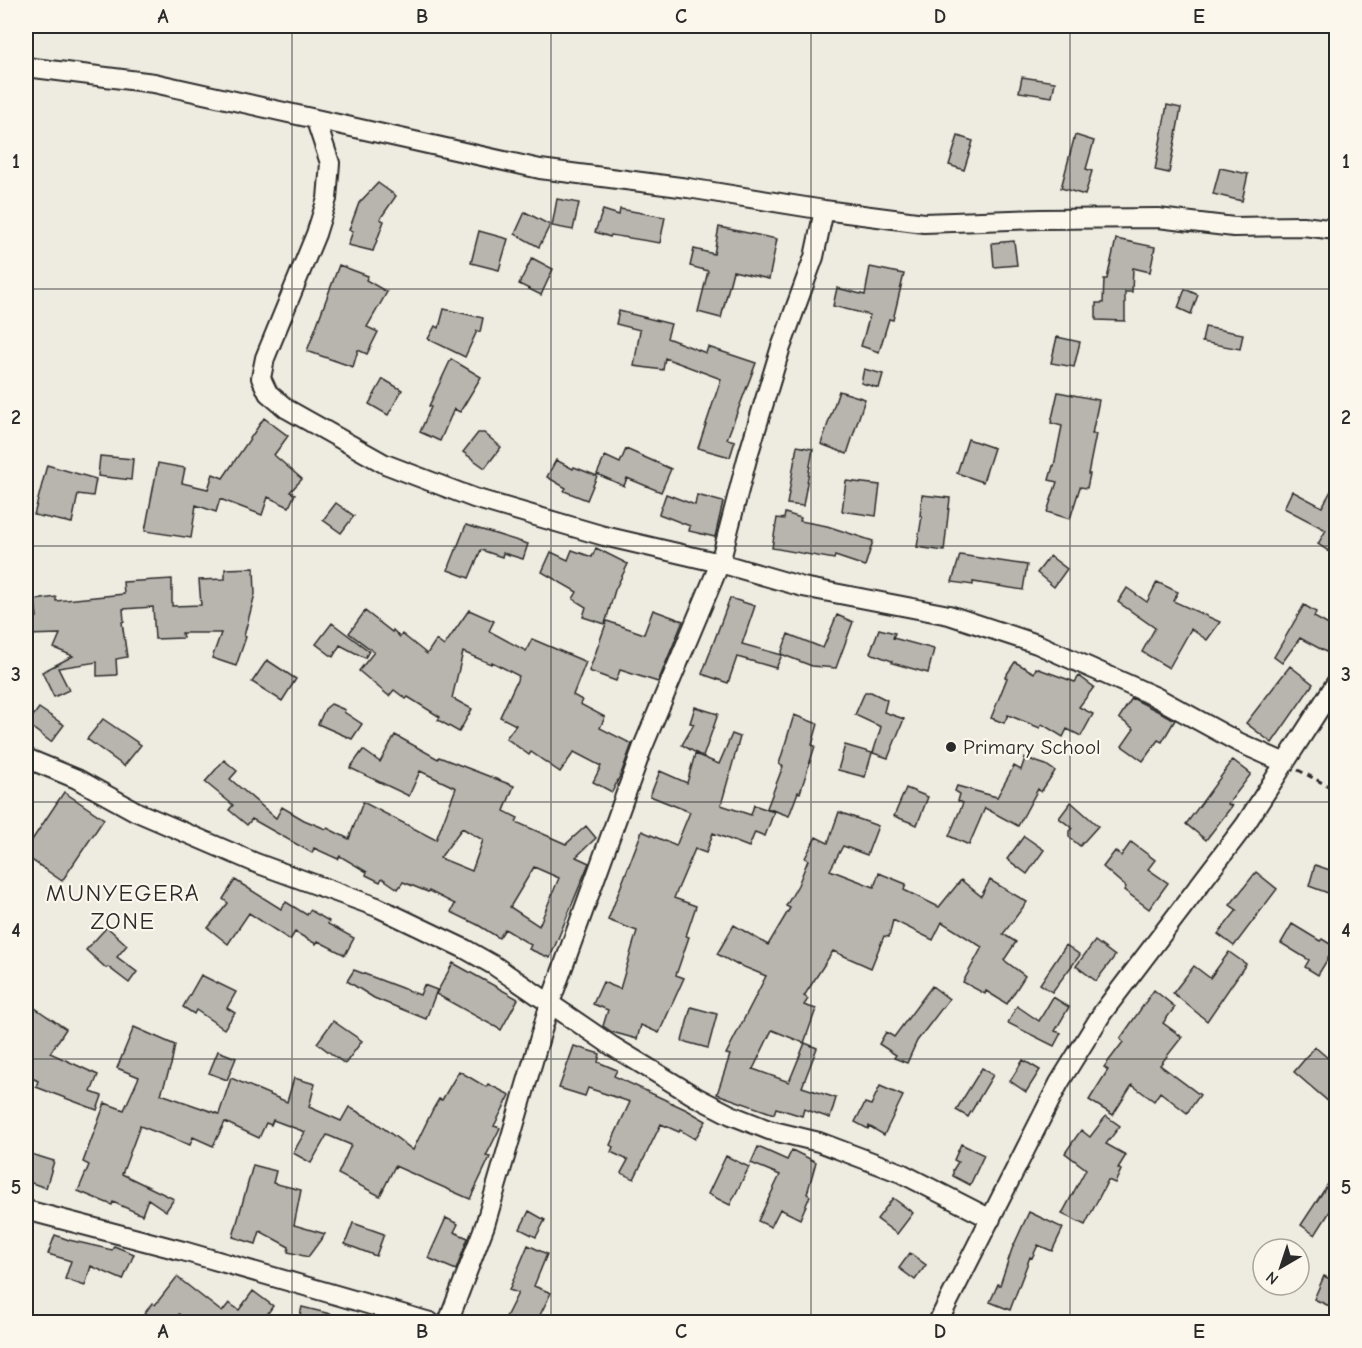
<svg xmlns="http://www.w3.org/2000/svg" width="1362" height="1348" font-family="'Comic Neue',sans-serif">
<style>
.building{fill:#b8b5ae;stroke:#2b2b2b;stroke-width:1.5;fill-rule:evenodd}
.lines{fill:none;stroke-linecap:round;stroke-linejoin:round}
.street-casing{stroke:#2b2b2b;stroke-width:22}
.path{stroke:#2b2b2b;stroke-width:3;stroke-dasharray:6 4.5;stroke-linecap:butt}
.street{stroke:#fbf7ec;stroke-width:18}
.grid{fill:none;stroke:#2b2b2b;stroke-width:1.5;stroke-opacity:0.55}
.poi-dot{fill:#2b2b2b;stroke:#fbf7ec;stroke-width:2}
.labels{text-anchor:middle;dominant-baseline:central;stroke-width:4.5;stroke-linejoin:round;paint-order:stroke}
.poi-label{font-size:21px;fill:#2b2b2b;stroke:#fbf7ec;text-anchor:start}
.quarter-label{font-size:24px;letter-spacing:1.5px;fill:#2b2b2b;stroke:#fbf7ec}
.neatline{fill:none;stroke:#2b2b2b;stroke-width:2}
.grid-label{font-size:20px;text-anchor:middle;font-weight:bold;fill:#2b2b2b}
</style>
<rect width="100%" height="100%" fill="#eeebe0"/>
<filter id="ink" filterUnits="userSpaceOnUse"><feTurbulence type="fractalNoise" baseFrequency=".0167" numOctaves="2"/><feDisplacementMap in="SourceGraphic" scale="12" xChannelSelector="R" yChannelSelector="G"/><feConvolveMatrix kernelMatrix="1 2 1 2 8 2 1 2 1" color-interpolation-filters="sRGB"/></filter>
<g filter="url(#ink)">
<path class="building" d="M 1022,77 L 1055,82 L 1052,97 L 1019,92 Z
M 1167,105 L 1181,108 L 1169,173 L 1155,170 Z
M 1075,135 L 1094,141 L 1086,169 L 1092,171 L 1085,195 L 1061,188 Z
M 958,136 L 973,141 L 964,170 L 949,165 Z
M 1220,168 L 1248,174 L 1242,201 L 1213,194 Z
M 378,183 L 396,196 L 380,219 L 384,221 L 373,251 L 348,245 L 353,231 L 349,230 L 359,203 Z
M 557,199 L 579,203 L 573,230 L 552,226 Z
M 620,209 L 665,217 L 660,243 L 611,235 L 610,237 L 595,232 L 603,210 L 619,215 Z
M 525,212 L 550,225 L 539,247 L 515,234 Z
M 719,227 L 777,239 L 769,279 L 733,271 L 721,318 L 698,312 L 708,271 L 690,266 L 694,249 L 714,254 Z
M 479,231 L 508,239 L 499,270 L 471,263 Z
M 1116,239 L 1155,247 L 1150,272 L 1133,268 L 1132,292 L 1125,292 L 1125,321 L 1096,320 L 1096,303 L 1103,303 L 1104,279 L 1107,279 Z
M 1014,241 L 1017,265 L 994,267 L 992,243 Z
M 532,258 L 553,269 L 541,295 L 519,284 Z
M 339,265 L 368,276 L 366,280 L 387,292 L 367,327 L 378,332 L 367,354 L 358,350 L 353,367 L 307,351 Z
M 870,267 L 904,274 L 893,320 L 889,319 L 879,352 L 861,346 L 870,315 L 833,306 L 837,288 L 865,295 Z
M 1185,289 L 1198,295 L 1191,314 L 1178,308 Z
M 444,309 L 483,318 L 480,332 L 477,331 L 465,357 L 428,339 L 435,326 L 439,328 Z
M 619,311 L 671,324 L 667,338 L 706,353 L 708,347 L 756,363 L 727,439 L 735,441 L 730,457 L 698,448 L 721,379 L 665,358 L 663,370 L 634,366 L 640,330 L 616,324 Z
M 1205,327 L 1243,334 L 1240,349 L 1202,342 Z
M 1057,337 L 1080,342 L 1074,367 L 1051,363 Z
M 451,359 L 481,377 L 460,412 L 454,409 L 440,441 L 420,432 L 431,407 L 429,406 Z
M 864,369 L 883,374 L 879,388 L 861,383 Z
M 383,379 L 402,390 L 388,415 L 369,404 Z
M 839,391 L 865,399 L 847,454 L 821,444 Z
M 1058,392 L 1099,400 L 1092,434 L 1096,434 L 1088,474 L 1090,474 L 1087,488 L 1080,487 L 1070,519 L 1047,512 L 1057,482 L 1049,480 L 1053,466 L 1054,466 L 1062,426 L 1051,423 Z
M 264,418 L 288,436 L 274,455 L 302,479 L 290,492 L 295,494 L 289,507 L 268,497 L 262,515 L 220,499 L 216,512 L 196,505 L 191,538 L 145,531 L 158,463 L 185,468 L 182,483 L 208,489 L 213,474 L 223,478 Z
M 478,433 L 484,433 L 501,447 L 485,468 L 463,452 Z
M 968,439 L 994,448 L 983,482 L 957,473 Z
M 797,446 L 813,449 L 803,506 L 787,504 Z
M 626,449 L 671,469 L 661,492 L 627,478 L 624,486 L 597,474 L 605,456 L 620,463 Z
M 100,456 L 133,459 L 131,480 L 98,476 Z
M 556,460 L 573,469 L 574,467 L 597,476 L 587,500 L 564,491 L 566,488 L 547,477 Z
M 47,465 L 96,479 L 93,496 L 78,494 L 72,523 L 34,515 Z
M 846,481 L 880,485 L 876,516 L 842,511 Z
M 1336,482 L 1336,556 L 1318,544 L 1326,530 L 1284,508 L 1292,491 L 1322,507 Z
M 666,494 L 695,505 L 697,495 L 723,502 L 715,537 L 689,531 L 690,526 L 659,514 Z
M 922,495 L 950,498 L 944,551 L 917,547 L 922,516 L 920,516 Z
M 336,503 L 354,516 L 341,533 L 323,520 Z
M 785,513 L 801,518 L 800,521 L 827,526 L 873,541 L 865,566 L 835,556 L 834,559 L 772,548 L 777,518 L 784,519 Z
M 466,525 L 528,544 L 523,559 L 503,553 L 502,557 L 481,550 L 469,578 L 448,570 Z
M 596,548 L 628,564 L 615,590 L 605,624 L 583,617 L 586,607 L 573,599 L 577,592 L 542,572 L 551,552 L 568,560 L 572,550 L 592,557 Z
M 960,555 L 1027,565 L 1023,590 L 973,582 L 973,585 L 952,582 Z
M 1050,556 L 1067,569 L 1054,587 L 1037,573 Z
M 254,568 L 255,594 L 244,636 L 246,637 L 236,666 L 212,658 L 221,633 L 182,633 L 183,638 L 155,639 L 153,607 L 123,609 L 124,621 L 122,622 L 127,657 L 116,659 L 117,675 L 97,676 L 97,662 L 58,668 L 69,690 L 54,697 L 42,672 L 73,656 L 54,648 L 60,634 L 26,635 L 26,617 L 37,617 L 35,600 L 56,597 L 56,601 L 124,594 L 123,582 L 172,579 L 172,606 L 201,605 L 199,580 L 225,579 L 225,569 Z
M 1157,582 L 1178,592 L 1173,601 L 1220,622 L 1207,640 L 1191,629 L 1169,668 L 1142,652 L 1155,628 L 1118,602 L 1127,588 L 1147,602 Z
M 730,598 L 755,606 L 742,644 L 782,655 L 776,668 L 737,657 L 728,683 L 702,674 Z
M 1304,605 L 1316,612 L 1314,617 L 1336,629 L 1336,638 L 1328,653 L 1300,638 L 1282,663 L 1274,657 Z
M 469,610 L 494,621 L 489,631 L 526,651 L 532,639 L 586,662 L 573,695 L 582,700 L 580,704 L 605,717 L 600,728 L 632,744 L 621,774 L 612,792 L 593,782 L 601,766 L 574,752 L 560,772 L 531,752 L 529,755 L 506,738 L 516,725 L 500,717 L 519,676 L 492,662 L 491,664 L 463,652 L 452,698 L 472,709 L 459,732 L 438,720 L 440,717 L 408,697 L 406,699 L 394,690 L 389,696 L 359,671 L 374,652 L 349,633 L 365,611 L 392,632 L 393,630 L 400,637 L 402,634 L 427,654 L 436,640 L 444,646 Z
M 653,610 L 683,621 L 658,682 L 620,670 L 616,681 L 589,671 L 607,621 L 644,634 Z
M 837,615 L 853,622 L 836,668 L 812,666 L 781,654 L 788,634 L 823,648 Z
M 332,623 L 369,651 L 365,658 L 340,645 L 333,657 L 316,644 Z
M 879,629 L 895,633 L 893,638 L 934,649 L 928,673 L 892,663 L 892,661 L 870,653 Z
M 267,660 L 296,679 L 282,701 L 252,682 Z
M 1015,662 L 1034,673 L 1036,668 L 1075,682 L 1079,676 L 1094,687 L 1079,707 L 1093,714 L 1081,736 L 1067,729 L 1063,737 L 1042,724 L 1040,728 L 1008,715 L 1004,723 L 991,718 L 1007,678 L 1005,677 Z
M 1290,666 L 1313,684 L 1272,743 L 1246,723 Z
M 865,692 L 871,692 L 887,700 L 884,712 L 904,719 L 888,758 L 873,753 L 881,727 L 855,715 Z
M 1132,698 L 1175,720 L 1162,742 L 1158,740 L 1143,761 L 1122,746 L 1134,729 L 1119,718 Z
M 331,704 L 345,710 L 344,712 L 362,724 L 352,739 L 318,724 L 325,709 Z
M 695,707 L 718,714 L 703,757 L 682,745 L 694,724 L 690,723 Z
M 39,708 L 64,725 L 51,742 L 27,724 Z
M 794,715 L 818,724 L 812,745 L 815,746 L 800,793 L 798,792 L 789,816 L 767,808 L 783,766 L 779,764 Z
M 103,719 L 141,745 L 124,766 L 87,739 Z
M 732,734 L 740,737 L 721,805 L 751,815 L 754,805 L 774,812 L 765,836 L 755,832 L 749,847 L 713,833 L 706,853 L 695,849 L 674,898 L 696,906 L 686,936 L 689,937 L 676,975 L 684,978 L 659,1033 L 641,1025 L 637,1039 L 612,1032 L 603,1026 L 608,1010 L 593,1004 L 603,982 L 620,989 L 637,931 L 608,920 L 642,831 L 676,846 L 690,812 L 650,796 L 660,771 L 687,783 L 695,754 L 719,764 Z
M 395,735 L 438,759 L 439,757 L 514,786 L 504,811 L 518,818 L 516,822 L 566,844 L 586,826 L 596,838 L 576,857 L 589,863 L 550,958 L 529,949 L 531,945 L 505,929 L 499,938 L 478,925 L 451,912 L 455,904 L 429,891 L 428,892 L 403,882 L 398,889 L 382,878 L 380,882 L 366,875 L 367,872 L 340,856 L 338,859 L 314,848 L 312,853 L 252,819 L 247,825 L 229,810 L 233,805 L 205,782 L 224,760 L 237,771 L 230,779 L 276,818 L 282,807 L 304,820 L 326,829 L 327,828 L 349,839 L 363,802 L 436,840 L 456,788 L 420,771 L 409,796 L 350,768 L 363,750 L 380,762 ZM 462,828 L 483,840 L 472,871 L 440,858 ZM 534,867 L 559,878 L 539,926 L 510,907 Z
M 845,745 L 872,753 L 865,777 L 838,770 Z
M 1025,758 L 1046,765 L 1055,771 L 1041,792 L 1038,789 L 1018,826 L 985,808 L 969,845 L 949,836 L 963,803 L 958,801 L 960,794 L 955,791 L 957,786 L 997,797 L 1014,766 L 1021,770 Z
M 1233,760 L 1251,774 L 1228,804 L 1232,806 L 1206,840 L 1186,824 Z
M 906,788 L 928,797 L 917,825 L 894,816 Z
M 64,792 L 104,819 L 62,881 L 26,856 L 26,849 Z
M 1071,802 L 1098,826 L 1080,846 L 1069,837 L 1069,831 L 1072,828 L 1059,818 Z
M 839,812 L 878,826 L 867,855 L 843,846 L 830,870 L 874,887 L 879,873 L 906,884 L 904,890 L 939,907 L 961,880 L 981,896 L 990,880 L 1027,902 L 1003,934 L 1016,942 L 1004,960 L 1025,976 L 1007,1004 L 986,991 L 985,994 L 963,982 L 982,947 L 942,922 L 933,940 L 893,920 L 889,937 L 884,936 L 871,968 L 833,951 L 804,996 L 808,999 L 804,1005 L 816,1009 L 804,1043 L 772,1030 L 753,1069 L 789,1082 L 805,1043 L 817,1048 L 802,1087 L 836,1098 L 830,1118 L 804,1109 L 802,1116 L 776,1108 L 774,1114 L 717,1094 L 730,1055 L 726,1054 L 766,976 L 737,964 L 737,965 L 717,954 L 734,925 L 768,945 L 790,908 L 786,906 L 798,885 L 808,860 L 805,858 L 816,837 L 828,843 Z
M 1024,836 L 1044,850 L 1027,874 L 1007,859 Z
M 1131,842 L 1155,860 L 1148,869 L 1168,883 L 1149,909 L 1124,890 L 1126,887 L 1103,867 L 1115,851 L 1121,856 Z
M 1315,865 L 1336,872 L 1336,896 L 1309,886 Z
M 1256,872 L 1277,889 L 1234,946 L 1218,934 L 1237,910 L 1230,905 Z
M 235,880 L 281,909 L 286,902 L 307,915 L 310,910 L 329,921 L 328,924 L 354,938 L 345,955 L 318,941 L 316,944 L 295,932 L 290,940 L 249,913 L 228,944 L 208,928 L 228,903 L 223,899 Z
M 1292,924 L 1320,941 L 1322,939 L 1335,947 L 1318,975 L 1305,967 L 1309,960 L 1281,943 Z
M 107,927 L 127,945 L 117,957 L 137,972 L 129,983 L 108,967 L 106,968 L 86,950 Z
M 1095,941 L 1115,956 L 1096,981 L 1076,966 Z
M 1066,945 L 1080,955 L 1052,992 L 1040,984 Z
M 1229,952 L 1246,964 L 1207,1021 L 1173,993 L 1194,966 L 1210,978 Z
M 453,963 L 518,999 L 501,1030 L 436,994 Z
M 354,970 L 420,995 L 424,985 L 437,990 L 426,1019 L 374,998 L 347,981 Z
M 201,975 L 236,992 L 227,1008 L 235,1013 L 224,1029 L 196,1010 L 194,1014 L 183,1007 Z
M 932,986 L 949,999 L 917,1041 L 907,1063 L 894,1058 L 896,1055 L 879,1044 L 886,1032 L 894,1037 Z
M 1154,990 L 1175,1007 L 1163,1023 L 1182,1037 L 1160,1065 L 1200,1095 L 1187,1113 L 1160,1092 L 1154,1101 L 1132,1085 L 1113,1115 L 1089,1100 L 1108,1070 L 1104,1067 L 1123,1042 L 1120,1039 Z
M 1053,997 L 1069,1007 L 1055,1031 L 1061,1033 L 1054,1046 L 1008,1023 L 1017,1006 L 1039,1021 Z
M 691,1007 L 717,1014 L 708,1048 L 682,1041 Z
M 35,1008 L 66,1029 L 50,1053 L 98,1075 L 91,1092 L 102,1096 L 97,1110 L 36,1087 L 38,1081 L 26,1075 L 26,1022 Z
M 333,1021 L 362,1041 L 345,1064 L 317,1043 Z
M 134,1027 L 175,1045 L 171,1065 L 161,1094 L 219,1114 L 231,1078 L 287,1102 L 294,1078 L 315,1084 L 309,1107 L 341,1121 L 349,1107 L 371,1119 L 413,1150 L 433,1109 L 439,1099 L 442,1100 L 459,1071 L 486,1087 L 488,1084 L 510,1095 L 494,1126 L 500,1128 L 486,1156 L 490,1157 L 470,1199 L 395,1166 L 380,1196 L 338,1174 L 351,1145 L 327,1135 L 311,1163 L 293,1153 L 305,1132 L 273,1120 L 271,1125 L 266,1123 L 259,1138 L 225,1122 L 213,1146 L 193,1137 L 190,1145 L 140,1126 L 122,1174 L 174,1199 L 166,1211 L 148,1199 L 142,1215 L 113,1202 L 112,1205 L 78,1191 L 89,1165 L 83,1162 L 105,1103 L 124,1110 L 139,1077 L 117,1068 Z
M 574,1046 L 600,1054 L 598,1062 L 617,1070 L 614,1076 L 687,1110 L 706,1121 L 695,1139 L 680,1130 L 679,1132 L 661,1124 L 634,1179 L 621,1173 L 628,1160 L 611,1152 L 613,1147 L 610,1145 L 630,1102 L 588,1088 L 585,1096 L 559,1088 Z
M 1315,1047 L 1336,1065 L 1336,1108 L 1294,1072 Z
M 218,1051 L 236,1058 L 227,1080 L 209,1073 Z
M 1023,1060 L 1040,1070 L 1026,1092 L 1010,1081 Z
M 982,1068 L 993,1075 L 968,1117 L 956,1110 Z
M 880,1086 L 903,1096 L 884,1135 L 869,1126 L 868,1129 L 855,1122 L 865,1103 L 871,1105 Z
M 1106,1116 L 1120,1126 L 1106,1144 L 1126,1155 L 1118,1168 L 1121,1170 L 1115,1183 L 1108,1180 L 1085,1225 L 1062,1214 L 1086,1169 L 1065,1153 L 1081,1130 L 1090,1137 Z
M 961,1144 L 984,1155 L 970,1185 L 953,1176 L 953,1170 L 958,1162 L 954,1160 Z
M 758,1147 L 787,1160 L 792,1150 L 816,1162 L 807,1194 L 810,1196 L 800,1219 L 780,1209 L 771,1227 L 758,1221 L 780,1175 L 751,1163 Z
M 28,1153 L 54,1161 L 46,1188 L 26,1181 L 26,1161 Z
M 726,1156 L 749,1167 L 730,1205 L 708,1194 Z
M 253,1165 L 276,1171 L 273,1183 L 301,1190 L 294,1225 L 325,1234 L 308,1257 L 288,1252 L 289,1247 L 260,1231 L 256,1244 L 233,1237 Z
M 1336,1172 L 1336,1202 L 1315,1235 L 1301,1225 Z
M 893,1198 L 913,1213 L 897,1234 L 877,1219 Z
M 529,1211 L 545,1220 L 536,1237 L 520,1229 Z
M 1029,1212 L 1063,1228 L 1052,1251 L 1038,1245 L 1032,1258 L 1030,1257 L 1010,1310 L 990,1302 L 998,1284 L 1000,1285 L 1012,1249 Z
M 446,1218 L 458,1224 L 454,1232 L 468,1238 L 456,1270 L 428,1258 Z
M 353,1223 L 384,1234 L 376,1256 L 345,1244 Z
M 55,1235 L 69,1240 L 112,1250 L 114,1246 L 134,1254 L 123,1280 L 91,1266 L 85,1286 L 65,1279 L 71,1261 L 48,1254 Z
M 528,1245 L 547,1254 L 534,1286 L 551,1293 L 536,1323 L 503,1323 L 518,1293 L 509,1290 Z
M 910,1253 L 926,1265 L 915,1280 L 899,1268 Z
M 1324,1276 L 1336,1282 L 1336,1309 L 1314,1299 Z
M 177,1277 L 222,1312 L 229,1303 L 239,1310 L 253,1291 L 273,1306 L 261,1323 L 190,1323 L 179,1314 L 173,1323 L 138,1323 L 152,1303 L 155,1305 Z
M 302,1307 L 343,1317 L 342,1323 L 298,1323 Z"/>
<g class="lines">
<g class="street-casing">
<path id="street" d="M 26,67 L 154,83 L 540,169 L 688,188 L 824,210 L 924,223 L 1041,219 L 1158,218 L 1234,227 L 1303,226 L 1336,230
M 316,121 L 330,163 L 327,199 L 316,234 L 265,358 L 261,378 L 268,393 L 287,409 L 385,464 L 474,498 L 604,536 L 720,563 L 803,587 L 949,615 L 1037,644 L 1154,696 L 1238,742 L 1285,763
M 26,758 L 77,779 L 137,812 L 256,863 L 377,907 L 465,949 L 495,966 L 612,1046 L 696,1097 L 731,1115 L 769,1130 L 819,1142 L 901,1173 L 991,1219
M 26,1210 L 183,1251 L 430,1322
M 448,1322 L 485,1225 L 550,1003 L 642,749 L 720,563 L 747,459 L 780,350 L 814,257 L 824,210
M 938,1322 L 1059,1083 L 1103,1012 L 1245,825 L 1336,683"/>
</g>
<path class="path" d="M 1298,770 L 1336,790"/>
<use href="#street" class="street"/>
</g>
</g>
<path class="grid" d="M 292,26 L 292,1322M 551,26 L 551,1322M 811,26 L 811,1322M 1070,26 L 1070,1322M 26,289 L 1336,289M 26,546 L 1336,546M 26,802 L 1336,802M 26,1059 L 1336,1059"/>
<circle class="poi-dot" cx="951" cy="747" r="6"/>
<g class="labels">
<g class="poi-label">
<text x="963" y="747">Primary School</text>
</g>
<g class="quarter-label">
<text x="123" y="893">MUNYEGERA<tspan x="123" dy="28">ZONE</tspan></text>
</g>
</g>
<rect width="1362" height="1348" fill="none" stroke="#fbf7ec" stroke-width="66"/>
<g transform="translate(1281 1267) rotate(219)"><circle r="28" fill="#fbf7ec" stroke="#a8a59f" stroke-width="1.5"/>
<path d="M0-4.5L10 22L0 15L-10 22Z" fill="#2b2b2b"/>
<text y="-9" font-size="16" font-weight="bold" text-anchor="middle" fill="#2b2b2b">N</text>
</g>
<rect x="33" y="33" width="1296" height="1282" class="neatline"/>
<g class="grid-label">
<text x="163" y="23">A</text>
<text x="422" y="23">B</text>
<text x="681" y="23">C</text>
<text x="940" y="23">D</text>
<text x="1199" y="23">E</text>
<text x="16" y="168">1</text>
<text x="1346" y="168">1</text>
<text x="16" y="424">2</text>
<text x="1346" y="424">2</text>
<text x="16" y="681">3</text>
<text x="1346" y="681">3</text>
<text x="16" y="937">4</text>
<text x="1346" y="937">4</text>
<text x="16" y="1194">5</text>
<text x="1346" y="1194">5</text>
<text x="163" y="1338">A</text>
<text x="422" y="1338">B</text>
<text x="681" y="1338">C</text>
<text x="940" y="1338">D</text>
<text x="1199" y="1338">E</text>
</g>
</svg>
